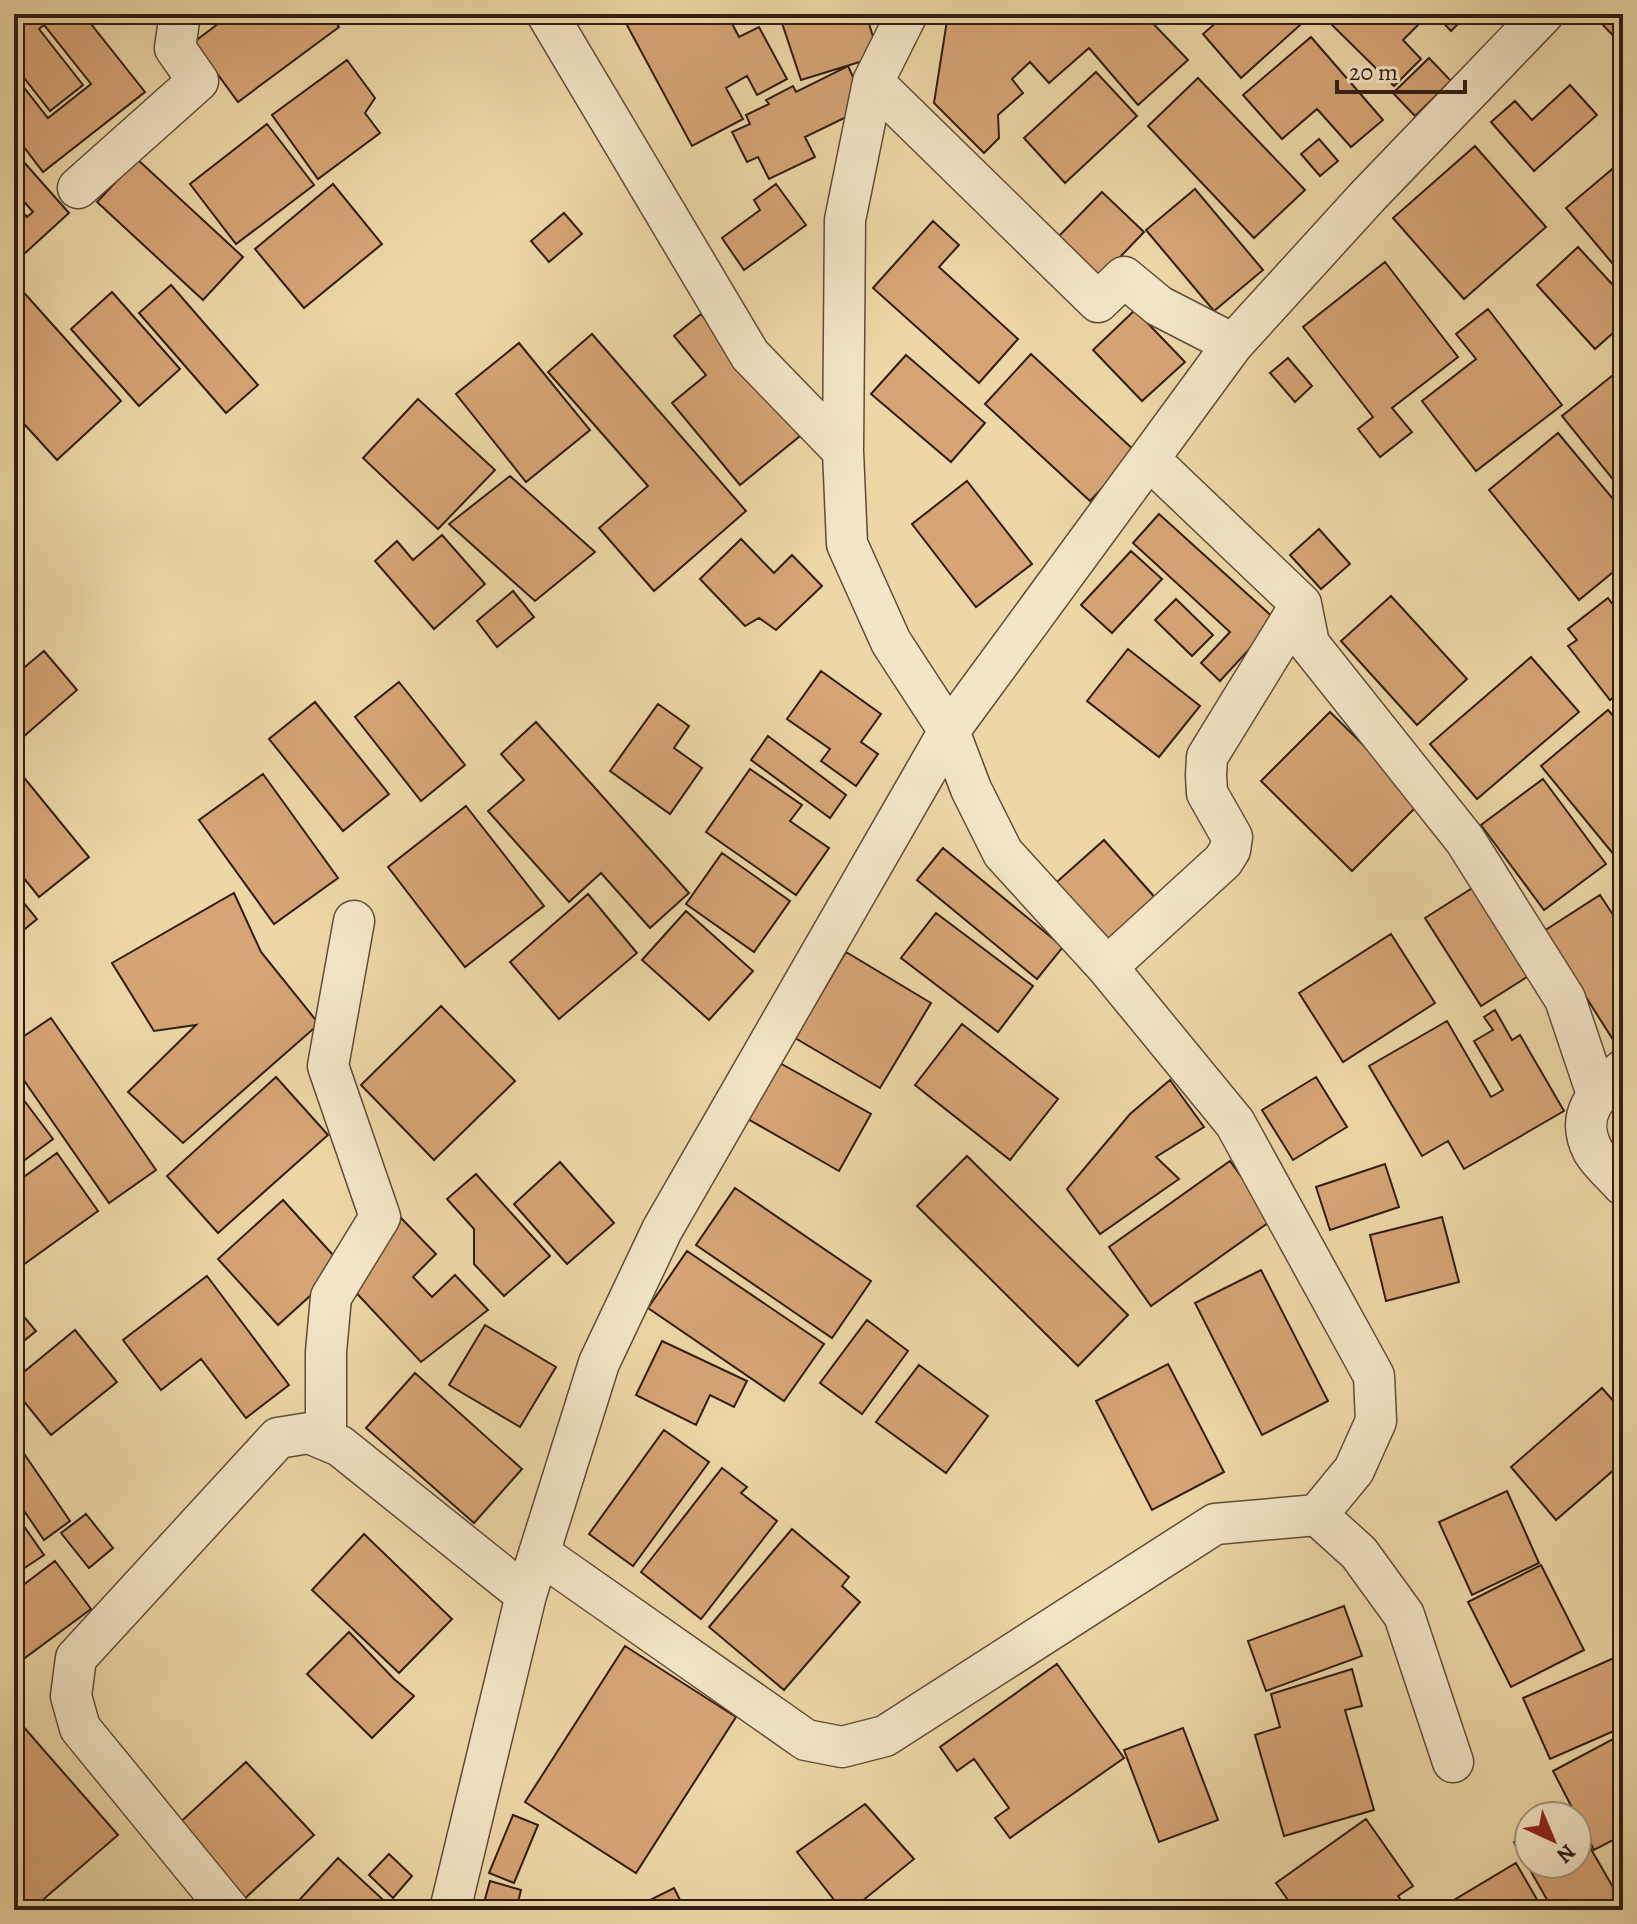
<svg xmlns="http://www.w3.org/2000/svg" width="1637" height="1924" font-family="Alegreya,serif">
<style>
.building{fill:#d6a475;stroke:#311d13;stroke-width:2}
.lines{fill:none;stroke-linecap:round;stroke-linejoin:round}
.street-casing{stroke:#604c38;stroke-width:43}
.street{stroke:#f3e5c6;stroke-width:40}
</style>
<rect width="100%" height="100%" fill="#edd7a7"/>
<filter id="stains"><feTurbulence type="fractalNoise" baseFrequency=".0025" numOctaves="4"/><feColorMatrix values="0 0 0 0 .2 0 0 0 0 .09 0 0 0 0 .02 0 0 0 .5 -.17"/></filter>
<radialGradient id="worn" r=".72"><stop offset=".6" stop-color="#630" stop-opacity="0"/><stop offset="1" stop-color="#630" stop-opacity=".3"/></radialGradient>
<path class="building" d="M 14,14 L 83,14 L 145,92 L 43,172 L 14,134 L 14,75 L 48,118 L 91,84 L 44,25 L 39,29 L 83,85 L 50,111 L 14,65 Z
M 231,14 L 330,14 L 339,27 L 238,102 L 194,42 Z
M 621,14 L 727,14 L 739,37 L 759,27 L 787,79 L 757,95 L 747,76 L 726,88 L 743,119 L 692,146 Z
M 779,14 L 866,14 L 879,56 L 801,80 Z
M 948,14 L 1144,14 L 1188,60 L 1138,105 L 1089,48 L 1049,83 L 1030,62 L 1012,79 L 1023,93 L 998,115 L 999,138 L 984,153 L 934,103 Z
M 1226,14 L 1307,14 L 1309,17 L 1241,78 L 1203,34 Z
M 1340,14 L 1429,14 L 1403,40 L 1421,59 L 1394,86 L 1331,24 Z
M 1435,14 L 1468,14 L 1451,31 Z
M 1612,14 L 1623,14 L 1623,46 L 1602,24 Z
M 1311,37 L 1383,120 L 1351,147 L 1317,109 L 1282,139 L 1243,95 Z
M 1429,58 L 1451,81 L 1415,116 L 1393,93 Z
M 347,60 L 375,98 L 365,113 L 380,133 L 318,179 L 272,115 Z
M 848,66 L 867,107 L 805,137 L 815,157 L 769,179 L 758,157 L 747,162 L 732,132 L 750,124 L 746,115 L 769,104 L 766,100 L 793,86 L 796,92 Z
M 1096,72 L 1137,116 L 1065,183 L 1024,138 Z
M 1198,78 L 1305,190 L 1254,238 L 1148,126 Z
M 1570,85 L 1597,115 L 1534,171 L 1491,122 L 1515,101 L 1532,120 Z
M 267,124 L 314,185 L 236,244 L 190,184 Z
M 1319,139 L 1338,161 L 1320,176 L 1301,154 Z
M 1475,146 L 1546,227 L 1464,299 L 1393,218 Z
M 14,151 L 69,213 L 24,254 L 14,243 L 14,202 L 27,217 L 33,212 L 14,190 Z
M 137,159 L 243,257 L 203,300 L 97,202 Z
M 1623,160 L 1623,276 L 1566,208 Z
M 333,184 L 382,244 L 304,308 L 255,249 Z
M 776,184 L 806,225 L 744,270 L 722,238 L 760,210 L 754,200 Z
M 1195,189 L 1263,270 L 1214,311 L 1146,230 Z
M 1102,192 L 1144,232 L 1100,278 L 1057,238 Z
M 564,213 L 582,234 L 549,262 L 531,241 Z
M 933,221 L 959,245 L 939,267 L 1018,339 L 979,383 L 873,288 Z
M 1578,247 L 1623,296 L 1623,324 L 1595,349 L 1537,285 Z
M 1385,262 L 1458,357 L 1392,408 L 1412,432 L 1380,457 L 1358,429 L 1373,417 L 1303,327 Z
M 171,285 L 258,385 L 226,413 L 139,313 Z
M 18,286 L 121,401 L 57,460 L 14,413 L 14,289 Z
M 112,292 L 180,369 L 139,406 L 71,329 Z
M 1488,309 L 1562,405 L 1476,471 L 1422,401 L 1476,359 L 1456,334 Z
M 1135,310 L 1185,362 L 1142,401 L 1093,350 Z
M 701,314 L 800,436 L 740,485 L 672,403 L 706,375 L 674,336 Z
M 592,334 L 746,511 L 654,591 L 599,528 L 648,486 L 548,372 Z
M 519,343 L 590,430 L 526,482 L 456,394 Z
M 1031,354 L 1136,452 L 1090,501 L 985,404 Z
M 906,355 L 985,423 L 951,462 L 871,394 Z
M 1288,358 L 1312,386 L 1295,402 L 1270,373 Z
M 1623,367 L 1623,492 L 1562,416 Z
M 418,399 L 495,470 L 438,529 L 363,458 Z
M 1558,433 L 1623,511 L 1623,564 L 1579,600 L 1489,490 Z
M 510,476 L 595,552 L 535,601 L 449,524 Z
M 967,481 L 1032,564 L 976,607 L 912,524 Z
M 1159,514 L 1276,620 L 1220,681 L 1201,663 L 1230,632 L 1133,543 Z
M 1319,529 L 1350,564 L 1321,589 L 1290,555 Z
M 442,535 L 485,584 L 434,629 L 375,561 L 397,541 L 413,560 Z
M 741,539 L 774,573 L 792,555 L 822,586 L 776,630 L 759,618 L 745,626 L 700,579 Z
M 1131,551 L 1162,579 L 1112,633 L 1081,605 Z
M 513,591 L 534,617 L 497,647 L 477,621 Z
M 1391,596 L 1467,679 L 1417,725 L 1341,641 Z
M 1608,598 L 1623,618 L 1623,690 L 1610,700 L 1568,646 L 1577,640 L 1568,629 Z
M 1176,599 L 1213,635 L 1192,656 L 1155,620 Z
M 1128,649 L 1200,706 L 1159,757 L 1087,701 Z
M 44,651 L 77,690 L 14,745 L 14,676 Z
M 1531,657 L 1579,712 L 1477,799 L 1430,744 Z
M 821,671 L 881,714 L 861,742 L 878,754 L 856,786 L 821,761 L 830,749 L 787,719 Z
M 399,682 L 465,765 L 421,801 L 355,717 Z
M 315,702 L 389,794 L 343,831 L 269,739 Z
M 658,704 L 689,726 L 674,748 L 702,768 L 670,814 L 610,771 Z
M 1608,710 L 1623,727 L 1623,857 L 1619,861 L 1541,766 Z
M 1330,712 L 1421,802 L 1352,871 L 1261,781 Z
M 536,722 L 689,893 L 650,928 L 601,873 L 569,902 L 488,811 L 524,780 L 501,754 Z
M 768,736 L 846,795 L 830,818 L 751,760 Z
M 750,769 L 802,805 L 790,821 L 829,848 L 796,895 L 706,832 Z
M 21,774 L 89,857 L 39,897 L 14,866 L 14,779 Z
M 263,774 L 338,878 L 274,924 L 199,820 Z
M 1543,779 L 1606,864 L 1544,910 L 1481,825 Z
M 466,806 L 544,906 L 465,967 L 388,867 Z
M 1104,840 L 1159,902 L 1105,950 L 1050,888 Z
M 943,848 L 1063,947 L 1037,979 L 917,880 Z
M 722,853 L 790,901 L 754,952 L 686,904 Z
M 1482,882 L 1538,970 L 1481,1006 L 1425,918 Z
M 14,891 L 37,919 L 14,938 Z
M 234,893 L 261,952 L 319,1024 L 183,1143 L 128,1092 L 196,1025 L 154,1031 L 112,963 Z
M 588,894 L 637,953 L 559,1019 L 510,962 Z
M 1600,895 L 1623,930 L 1623,1043 L 1617,1046 L 1544,931 Z
M 686,911 L 753,971 L 709,1020 L 642,960 Z
M 936,913 L 1033,986 L 998,1032 L 901,958 Z
M 1391,934 L 1435,1003 L 1343,1062 L 1299,993 Z
M 846,952 L 931,1003 L 880,1088 L 795,1038 Z
M 441,1006 L 515,1081 L 434,1160 L 361,1085 Z
M 1495,1010 L 1512,1040 L 1520,1035 L 1564,1111 L 1464,1169 L 1448,1141 L 1422,1156 L 1369,1066 L 1447,1021 L 1491,1097 L 1503,1090 L 1474,1041 L 1493,1030 L 1484,1017 Z
M 51,1018 L 156,1170 L 109,1203 L 14,1066 L 14,1043 Z
M 962,1024 L 1058,1099 L 1010,1160 L 915,1085 Z
M 778,1062 L 871,1114 L 839,1171 L 746,1118 Z
M 276,1077 L 328,1135 L 218,1233 L 167,1176 Z
M 1316,1077 L 1347,1127 L 1293,1160 L 1262,1110 Z
M 1170,1080 L 1204,1127 L 1156,1157 L 1179,1179 L 1100,1234 L 1067,1189 L 1130,1114 Z
M 14,1087 L 53,1139 L 14,1168 Z
M 57,1153 L 98,1211 L 16,1270 L 14,1267 L 14,1184 Z
M 967,1156 L 1128,1315 L 1078,1366 L 917,1206 Z
M 1230,1161 L 1272,1220 L 1151,1306 L 1109,1247 Z
M 560,1162 L 614,1223 L 567,1264 L 514,1204 Z
M 1385,1164 L 1399,1207 L 1330,1230 L 1316,1187 Z
M 476,1174 L 550,1256 L 504,1296 L 474,1264 L 474,1229 L 447,1199 Z
M 735,1188 L 871,1281 L 832,1338 L 696,1245 Z
M 283,1200 L 343,1266 L 278,1325 L 218,1259 Z
M 1442,1217 L 1459,1282 L 1386,1301 L 1370,1235 Z
M 401,1218 L 436,1254 L 413,1277 L 432,1297 L 455,1275 L 488,1310 L 421,1362 L 347,1283 Z
M 687,1251 L 824,1344 L 784,1401 L 648,1308 Z
M 1261,1270 L 1328,1401 L 1262,1435 L 1195,1303 Z
M 207,1276 L 289,1385 L 246,1418 L 201,1359 L 161,1390 L 123,1340 Z
M 14,1305 L 36,1331 L 14,1349 Z
M 867,1320 L 908,1351 L 862,1414 L 820,1383 Z
M 485,1325 L 556,1367 L 520,1427 L 449,1385 Z
M 75,1330 L 117,1382 L 51,1435 L 14,1389 L 14,1380 Z
M 662,1341 L 747,1381 L 734,1407 L 710,1395 L 696,1425 L 636,1395 Z
M 1168,1364 L 1224,1472 L 1152,1510 L 1096,1401 Z
M 919,1365 L 988,1416 L 946,1473 L 876,1422 Z
M 415,1373 L 522,1469 L 474,1523 L 366,1428 Z
M 1602,1388 L 1623,1412 L 1623,1462 L 1556,1520 L 1511,1467 Z
M 664,1430 L 709,1462 L 633,1566 L 589,1534 Z
M 14,1439 L 70,1521 L 44,1540 L 14,1496 Z
M 722,1468 L 747,1487 L 741,1493 L 777,1521 L 701,1619 L 641,1572 Z
M 1507,1491 L 1539,1563 L 1472,1595 L 1439,1522 Z
M 14,1512 L 44,1555 L 14,1575 Z
M 86,1514 L 113,1548 L 89,1568 L 61,1533 Z
M 792,1529 L 849,1577 L 842,1586 L 860,1602 L 784,1690 L 709,1627 Z
M 364,1534 L 452,1619 L 399,1673 L 312,1590 Z
M 55,1561 L 91,1609 L 22,1660 L 14,1649 L 14,1592 Z
M 1541,1565 L 1584,1650 L 1511,1687 L 1468,1602 Z
M 1344,1606 L 1362,1656 L 1266,1691 L 1248,1641 Z
M 349,1632 L 394,1679 L 414,1696 L 372,1738 L 307,1674 Z
M 625,1646 L 736,1717 L 636,1873 L 525,1802 Z
M 1623,1654 L 1623,1727 L 1550,1759 L 1523,1698 Z
M 1057,1664 L 1124,1758 L 1010,1838 L 995,1818 L 1009,1808 L 974,1759 L 957,1771 L 940,1747 Z
M 1352,1669 L 1362,1706 L 1345,1710 L 1374,1810 L 1284,1836 L 1255,1735 L 1280,1727 L 1271,1694 Z
M 14,1716 L 118,1835 L 31,1910 L 24,1910 L 14,1898 Z
M 1183,1728 L 1218,1820 L 1159,1842 L 1124,1750 Z
M 1613,1739 L 1623,1757 L 1623,1835 L 1594,1850 L 1553,1771 Z
M 246,1762 L 314,1835 L 243,1900 L 176,1826 Z
M 865,1804 L 914,1859 L 851,1910 L 842,1910 L 797,1852 Z
M 513,1815 L 538,1825 L 514,1883 L 489,1873 Z
M 1366,1819 L 1413,1886 L 1398,1896 L 1408,1910 L 1295,1910 L 1276,1883 Z
M 1577,1825 L 1621,1901 L 1606,1910 L 1553,1910 L 1514,1842 L 1529,1833 L 1529,1864 L 1577,1864 Z
M 389,1854 L 412,1876 L 393,1898 L 369,1875 Z
M 338,1858 L 394,1910 L 290,1910 Z
M 1516,1863 L 1543,1910 L 1440,1910 L 1439,1909 Z
M 490,1881 L 521,1890 L 516,1910 L 482,1910 Z
M 674,1888 L 685,1910 L 630,1910 Z"/>
<g class="lines">
<g class="street-casing">
<path id="street" d="M 547,14 L 750,355 L 843,451
M 873,82 L 1098,302 L 1124,277 L 1159,306 L 1233,344
M 78,188 L 198,81 L 175,48 L 180,14
M 1149,459 L 1301,604 L 1309,644 L 1465,840 L 1565,999 L 1597,1094
M 1107,967 L 1223,861 L 1230,850 L 1232,837 L 1207,793 L 1206,775 L 1207,757 L 1301,604
M 1623,1070 C 1597,1094 1574,1114 1593,1151 C 1600,1163 1614,1175 1623,1185
M 326,1440 L 326,1352 L 331,1297 L 380,1217 L 328,1066 L 354,921
M 1317,1515 L 1359,1553 L 1404,1615 L 1453,1762
M 539,1553 L 806,1740 L 842,1747 L 885,1736 L 1215,1524 L 1317,1515 L 1354,1470 L 1376,1421 L 1374,1376 L 1235,1123 L 1107,967 L 1003,853 L 971,789 L 949,731 L 891,642 L 847,544 L 843,451 L 845,220 L 873,82 L 907,14
M 229,1910 L 80,1728 L 71,1696 L 76,1658 L 278,1438 L 309,1433 L 340,1446 L 526,1595
M 450,1910 L 526,1595 L 599,1363 L 662,1230 L 949,731 L 1233,344 L 1367,197 L 1543,14"/>
</g>
<use href="#street" class="street"/>
</g>
<rect width="1637" height="1924" fill="none" stroke="#edd7a7" stroke-width="48"/>
<rect x="16" y="16" width="1605" height="1892" fill="none" stroke="#311d13" stroke-width="4"/>
<rect x="24" y="24" width="1589" height="1876" fill="none" stroke="#311d13" stroke-width="2"/>
<g transform="translate(1553 1840) rotate(136)"><circle r="38" fill="#f3e5c6" stroke="#a5957e" stroke-width="2"/>
<path d="M0-6L14 30L0 20L-14 30Z" fill="#8f2418"/>
<text y="-12" font-size="22" font-weight="bold" text-anchor="middle" fill="#311d13">N</text>
</g>
<path d="M1337 80v12h128v-12" fill="none" stroke="#311d13" stroke-width="4"/>
<text x="1349" y="80" font-size="24" fill="#311d13" stroke="#f3e5c6" stroke-width="6" paint-order="stroke">20 m</text>
<rect width="100%" height="100%" filter="url(#stains)"/>
<rect width="100%" height="100%" fill="url(#worn)"/>
</svg>
